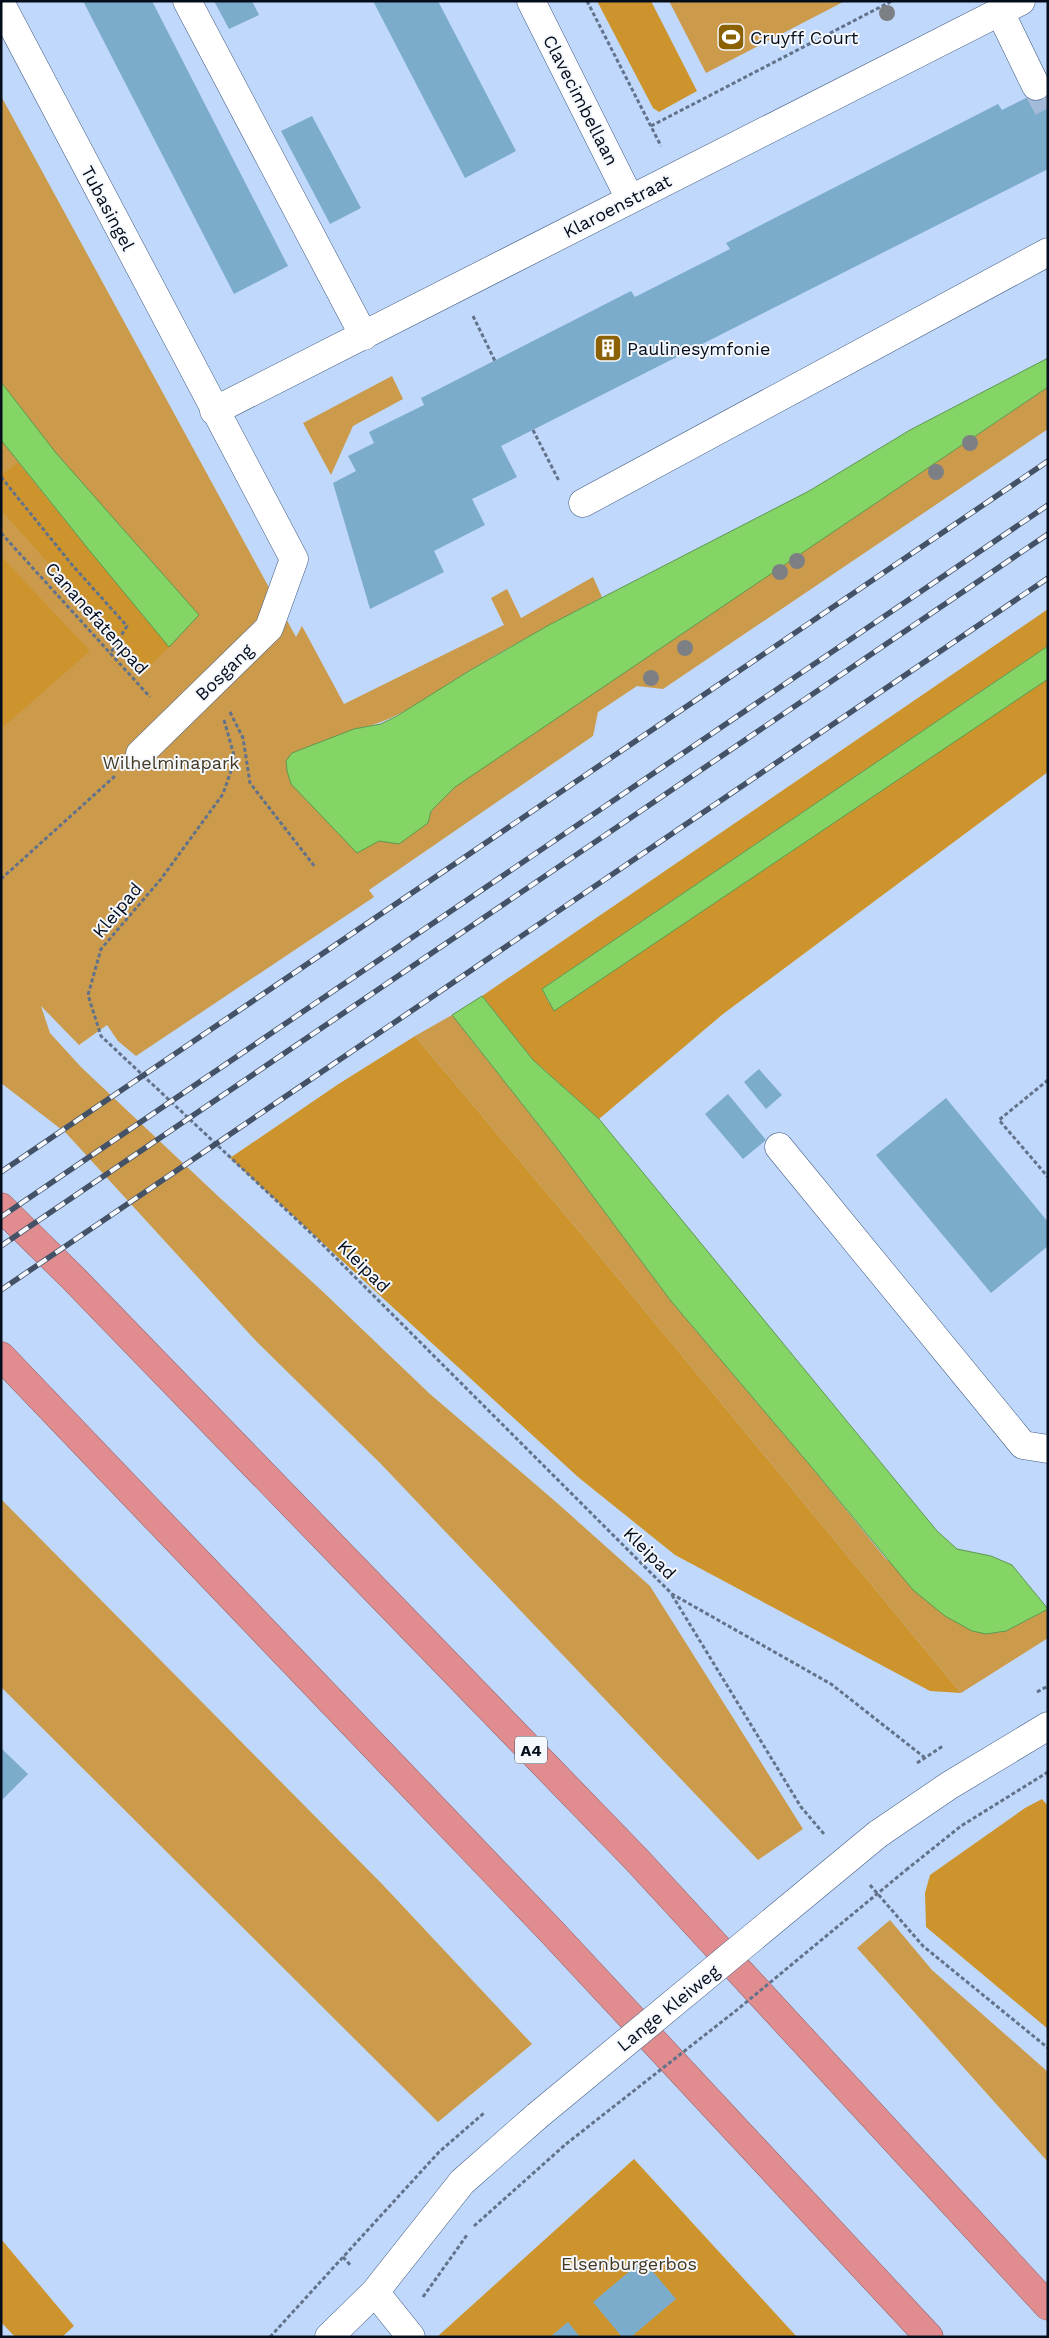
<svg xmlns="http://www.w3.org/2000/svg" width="1049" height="2338" font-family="'Work Sans',sans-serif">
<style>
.green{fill:#cb9b4b}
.forest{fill:#cd942e}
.water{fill:#85d466;stroke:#5e9850}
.building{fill:#7caccc}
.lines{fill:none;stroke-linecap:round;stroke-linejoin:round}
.minor-tunnel{stroke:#a4bad9;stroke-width:28;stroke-dasharray:28 14;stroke-linecap:butt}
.minor-casing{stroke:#425c82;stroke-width:29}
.highway-casing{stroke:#946067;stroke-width:29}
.path{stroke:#62728b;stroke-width:3;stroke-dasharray:4 2.5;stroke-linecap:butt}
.minor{stroke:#fff;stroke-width:28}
.highway{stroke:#e18d90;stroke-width:28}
.rail-casing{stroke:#445267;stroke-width:5.5}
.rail{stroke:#f4f7fc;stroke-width:4;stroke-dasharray:11;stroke-linecap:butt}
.minor-bridge-casing{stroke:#425c82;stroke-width:29;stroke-linecap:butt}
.path-bridge{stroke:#62728b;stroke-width:3;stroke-dasharray:4 2.5;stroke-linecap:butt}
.minor-bridge{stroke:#fff;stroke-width:28}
.tree{fill:#7c8084}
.labels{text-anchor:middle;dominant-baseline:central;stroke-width:4;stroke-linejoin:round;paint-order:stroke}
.shield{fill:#f4f7fc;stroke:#4c535e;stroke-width:1}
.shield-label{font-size:16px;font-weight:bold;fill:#040d1b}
.poi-label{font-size:18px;fill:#040d1b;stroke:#f4f7fc;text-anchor:start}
.street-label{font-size:18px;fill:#040d1b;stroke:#f4f7fc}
.park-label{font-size:18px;fill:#453822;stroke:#f4f7fc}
</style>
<rect width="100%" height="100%" fill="#c0d8fb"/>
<path class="green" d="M 669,1 L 845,1 L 706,73 Z
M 1,96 L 296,637 L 302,626 L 344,704 L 504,625 L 491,598 L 507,589 L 521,618 L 593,577 L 602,597 C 557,621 512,645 469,671 C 432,693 397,723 354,729 L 347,842 L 351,846 L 379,841 L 429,817 C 438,792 478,770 500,755 L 1048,387 L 1048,429 L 663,689 L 637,686 L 598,712 L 593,736 L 369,890 L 374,897 L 136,1056 L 118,1041 L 107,1025 L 79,1045 L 41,1006 L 50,1033 L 81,1067 L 219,1197 L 320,1289 L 430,1394 L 556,1502 L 650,1586 L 803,1829 L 758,1860 L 380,1463 L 256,1341 L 66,1133 L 1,1083 Z
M 392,376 L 403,399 L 353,426 L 331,475 L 303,423 Z
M 452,1015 L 560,1152 L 671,1301 L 809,1464 L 886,1559 L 986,1634 L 1006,1631 L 1048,1609 L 1048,1638 L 961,1693 L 589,1243 L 415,1036 Z
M 1,1499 L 383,1885 L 532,2044 L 438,2122 L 1,1687 Z
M 890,1920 L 932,1970 L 1048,2072 L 1048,2162 L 857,1948 Z"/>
<path class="forest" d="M 597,1 L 651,1 L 697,91 L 659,112 L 653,108 Z
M 18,463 L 169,647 L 144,671 L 1,510 L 1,475 Z
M 1,556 L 90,651 L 1,729 Z
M 1048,609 L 1048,646 L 542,989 L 549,1003 L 1048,659 L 1048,772 L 723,1014 L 599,1119 L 533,1060 L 482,996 Z
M 415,1036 L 589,1243 L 961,1693 L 930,1691 L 675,1555 L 578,1477 L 230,1158 L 337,1085 Z
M 1042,1799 L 1048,1806 L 1048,2029 L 926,1927 L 925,1893 L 930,1875 L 1025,1808 Z
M 634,2159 L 797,2337 L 437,2337 Z
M 1,2239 L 74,2326 L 62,2337 L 15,2337 L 1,2322 Z"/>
<path class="water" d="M 1048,358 L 1048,387 L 455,787 L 431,811 L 428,823 L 399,844 L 379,841 L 357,853 L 291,784 L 287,771 L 286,761 L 292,753 L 354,729 L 381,724 L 397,716 L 469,671 L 549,625 L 809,491 L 910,430 Z
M 1,382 L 56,453 L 199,615 L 169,647 L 89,550 L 1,440 Z
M 1048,646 L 1048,679 L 554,1011 L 542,989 Z
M 482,996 L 533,1060 L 599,1119 L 937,1531 L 957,1549 L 991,1556 L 1012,1565 L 1048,1609 L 1006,1631 L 986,1634 L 972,1631 L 945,1616 L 913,1590 L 809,1464 L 671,1301 L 560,1152 L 452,1015 Z"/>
<path class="building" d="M 83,1 L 152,1 L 288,266 L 234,294 Z
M 214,1 L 252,1 L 259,15 L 229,29 Z
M 373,1 L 438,1 L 516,151 L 465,178 Z
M 1048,87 L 1048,169 L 501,446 L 517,477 L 472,499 L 485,525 L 434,551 L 444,572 L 370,609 L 333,483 L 356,471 L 348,456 L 374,443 L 369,432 L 424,405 L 421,398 L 631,291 L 635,297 L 730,249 L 726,243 L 998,104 L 1002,110 Z
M 312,116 L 361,208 L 330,224 L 281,131 Z
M 759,1069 L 782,1095 L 766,1109 L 744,1082 Z
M 728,1094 L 766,1140 L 743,1159 L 705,1114 Z
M 946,1098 L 1048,1222 L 1048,1246 L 991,1293 L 876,1155 Z
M 1,1748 L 28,1774 L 1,1801 Z
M 643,2260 L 676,2299 L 631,2337 L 622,2337 L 593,2302 Z
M 568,2322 L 580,2337 L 550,2337 Z"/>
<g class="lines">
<path class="minor-tunnel" d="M 1036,86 L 1048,108"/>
<g class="minor-casing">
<path id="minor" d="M 187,1 L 364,336
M 531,1 L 630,199
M 1,4 L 294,559 L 269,628 L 140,754
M 1000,12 L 1036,86
M 214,411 L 1021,1
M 583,503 L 1048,252
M 779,1147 L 1023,1445 L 1048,1449
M 878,1834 L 950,1785 L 1048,1726
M 375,2292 L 411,2337
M 329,2337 L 375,2292 L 462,2182 L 537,2116"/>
</g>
<g class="highway-casing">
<path id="highway" d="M 1,1207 L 73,1278 L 637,1860 L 1048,2306
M 1,1356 L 551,1931 L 929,2337"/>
</g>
<path class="path" d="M 587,1 L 661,146
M 651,126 L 892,1
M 473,316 L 495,361
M 533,430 L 559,481
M 1,477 L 73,566 L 127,626 L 110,654
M 1,533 L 150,697
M 230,712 L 243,738 L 250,783 L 315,867
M 224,720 L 235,759 L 223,794 L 161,879 L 101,949 L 88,995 L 101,1036 L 313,1235 L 672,1594 L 831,1684 L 924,1757
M 1,879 L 115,776
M 1048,1080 L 999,1120 L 1048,1177
M 672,1595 L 801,1807 L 824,1834
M 1037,1692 L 1048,1686
M 917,1763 L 943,1746
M 906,1870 L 961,1826 L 1048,1772
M 870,1885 L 923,1946 L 1048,2048
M 474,2226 L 566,2144
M 343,2257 L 351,2266
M 423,2297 L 467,2235
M 270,2337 L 439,2152 L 484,2113"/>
<use href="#minor" class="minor"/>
<use href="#highway" class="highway"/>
<g class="rail-casing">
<path id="rail" d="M 1,1172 L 1048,461
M 1,1217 L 1048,505
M 1,1246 L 1048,534
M 1,1290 L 1048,578"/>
</g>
<use href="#rail" class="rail"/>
<g class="minor-bridge-casing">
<path id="minor-bridge" d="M 537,2116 L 878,1834"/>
</g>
<path class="path-bridge" d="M 566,2144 L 738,2009 L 906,1870"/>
<use href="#minor-bridge" class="minor-bridge"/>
</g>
<g class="tree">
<circle cx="887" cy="13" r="8"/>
<circle cx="970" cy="443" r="8"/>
<circle cx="936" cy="472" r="8"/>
<circle cx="797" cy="561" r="8"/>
<circle cx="780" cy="572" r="8"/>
<circle cx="685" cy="648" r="8"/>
<circle cx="651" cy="678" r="8"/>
</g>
<defs>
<g id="stadium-square" transform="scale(1.4375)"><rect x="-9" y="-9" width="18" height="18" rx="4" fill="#8c6104" stroke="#f4f7fc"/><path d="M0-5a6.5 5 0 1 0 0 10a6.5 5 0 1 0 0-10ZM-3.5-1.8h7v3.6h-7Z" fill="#fff"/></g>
<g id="building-square" transform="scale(1.4375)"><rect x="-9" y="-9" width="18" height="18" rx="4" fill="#8c6104" stroke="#f4f7fc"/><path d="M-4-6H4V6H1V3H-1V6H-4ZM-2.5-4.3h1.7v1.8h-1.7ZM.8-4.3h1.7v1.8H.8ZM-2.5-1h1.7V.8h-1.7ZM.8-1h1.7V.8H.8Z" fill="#fff"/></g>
</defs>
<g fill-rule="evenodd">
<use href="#stadium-square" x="731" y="37"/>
<use href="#building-square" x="608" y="348"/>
</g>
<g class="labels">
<rect class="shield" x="515" y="1736.5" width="32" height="27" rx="4"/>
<g class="shield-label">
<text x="531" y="1750">A4</text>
</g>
<g class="poi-label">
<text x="750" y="37">Cruyff Court</text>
<text x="627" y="348">Paulinesymfonie</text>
</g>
<g class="street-label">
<text transform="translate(581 100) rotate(63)">Clavecimbellaan</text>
<text transform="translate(617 206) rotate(-27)">Klaroenstraat</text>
<text transform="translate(108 208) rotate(62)">Tubasingel</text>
<text transform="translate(97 618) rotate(48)">Cananefatenpad</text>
<text transform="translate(224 672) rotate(-44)">Bosgang</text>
<text transform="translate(117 910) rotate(-50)">Kleipad</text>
<text transform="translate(364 1266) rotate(45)">Kleipad</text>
<text transform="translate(650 1553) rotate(45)">Kleipad</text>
<text transform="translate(668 2008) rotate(-39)">Lange Kleiweg</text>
</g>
<g class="park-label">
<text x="171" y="762">Wilhelminapark</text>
<text x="629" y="2263">Elsenburgerbos</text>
</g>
</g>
<rect width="1049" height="2338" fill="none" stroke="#040d1b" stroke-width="5"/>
</svg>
